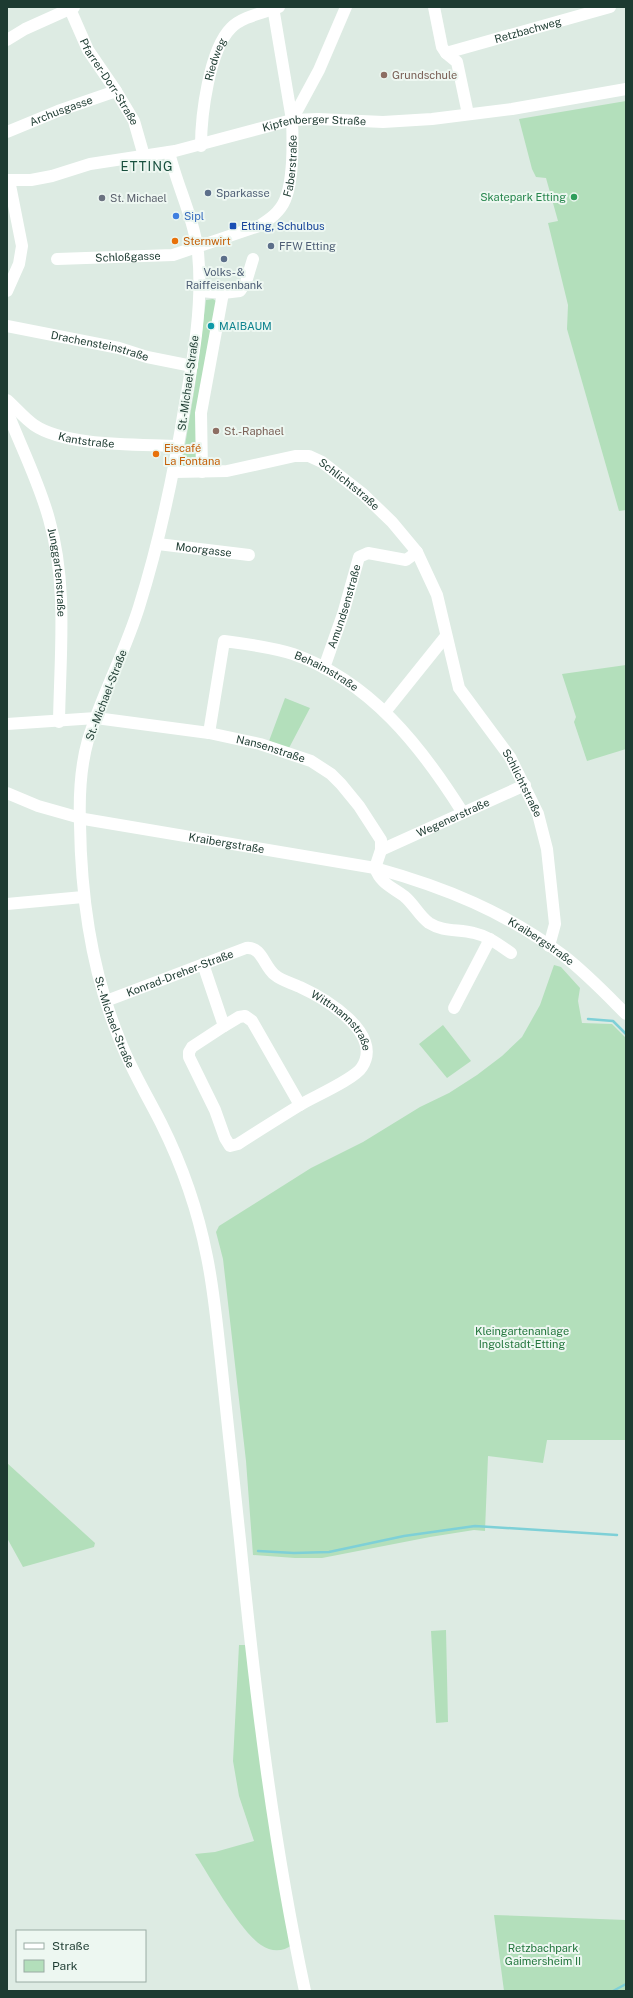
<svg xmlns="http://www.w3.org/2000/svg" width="633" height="1998" font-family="'Public Sans',sans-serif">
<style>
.green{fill:#b3dfbb}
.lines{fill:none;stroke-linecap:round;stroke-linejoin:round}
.stream{stroke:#7ed0d7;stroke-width:2.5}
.minor{stroke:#fff;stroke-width:12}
.education-dot{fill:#8d6e63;stroke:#edf7f1;stroke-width:1.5}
.service-dot{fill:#5c6f8a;stroke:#edf7f1;stroke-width:1.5}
.leisure-dot{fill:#2e9e5b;stroke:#edf7f1;stroke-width:1.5}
.worship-dot{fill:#6b7280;stroke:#edf7f1;stroke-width:1.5}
.shop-dot{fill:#3f7fe0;stroke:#edf7f1;stroke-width:1.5}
.transit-dot{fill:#1a4fb4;stroke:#edf7f1;stroke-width:1.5}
.food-dot{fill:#e8710a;stroke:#edf7f1;stroke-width:1.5}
.culture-dot{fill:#0f9aa8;stroke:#edf7f1;stroke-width:1.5}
.labels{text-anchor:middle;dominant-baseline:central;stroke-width:4;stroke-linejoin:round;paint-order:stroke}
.street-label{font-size:11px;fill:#1d3b31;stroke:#edf7f1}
.education-label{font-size:11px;fill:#785e54;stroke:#edf7f1;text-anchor:start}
.service-label{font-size:11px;fill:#4e5e75;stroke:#edf7f1;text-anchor:start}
.leisure-label{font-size:11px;fill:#27864d;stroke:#edf7f1;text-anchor:end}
.worship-label{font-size:11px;fill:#5b616d;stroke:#edf7f1;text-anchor:start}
.shop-label{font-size:11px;fill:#366cbe;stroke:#edf7f1;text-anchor:start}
.transit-label{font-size:11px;fill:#164399;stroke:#edf7f1;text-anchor:start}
.food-label{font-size:11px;fill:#c56008;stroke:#edf7f1;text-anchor:start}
.culture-label{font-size:11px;fill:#0d838f;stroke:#edf7f1;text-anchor:start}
.park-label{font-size:11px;fill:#23763d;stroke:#edf7f1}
.quarter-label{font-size:13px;letter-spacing:1px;fill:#174f3d;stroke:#edf7f1}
</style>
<rect width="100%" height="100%" fill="#ddebe3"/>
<path class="green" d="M 626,101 L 626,510 L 619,511 L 567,329 L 568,305 L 548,223 L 558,221 L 546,178 L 536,177 L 532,169 L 519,119 Z
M 213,299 L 219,303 L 197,461 L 193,466 L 183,466 L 182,463 L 195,386 L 206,300 Z
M 626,665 L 626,749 L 587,761 L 574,722 L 576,717 L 562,674 Z
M 285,698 L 310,708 L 289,748 L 269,741 Z
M 554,965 L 561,967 L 580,988 L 578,1001 L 582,1023 L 612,1024 L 626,1038 L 626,1440 L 547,1440 L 543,1463 L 488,1456 L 485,1531 L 474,1530 L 430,1537 L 322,1558 L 295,1558 L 253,1555 L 246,1461 L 223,1259 L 216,1232 L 219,1226 L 311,1168 L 363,1142 L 420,1107 L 449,1093 L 477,1075 L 502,1056 L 522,1037 L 540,1005 Z
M 443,1025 L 471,1061 L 447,1078 L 419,1044 Z
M 7,1463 L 95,1543 L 94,1547 L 23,1567 L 7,1538 Z
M 446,1630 L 448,1722 L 436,1723 L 431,1631 Z
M 239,1645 L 247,1645 L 292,1945 C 283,1952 271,1952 261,1945 C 240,1931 210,1877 195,1854 L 215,1852 L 254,1841 L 239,1796 L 233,1761 Z
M 494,1915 L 626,1920 L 626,1991 L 504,1991 Z"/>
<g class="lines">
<path class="stream" d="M 588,1019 L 613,1021 L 626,1034
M 258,1551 L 294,1553 L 329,1552 L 404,1536 L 475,1526 L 617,1535
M 613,1991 L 626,1984"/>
<g class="minor">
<path d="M 434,7 L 442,47 L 446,53 L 457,62 L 468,114"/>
<path id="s1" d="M 70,9 L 88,50 L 116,91 L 134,121 L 144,156"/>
<path d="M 7,40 L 25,29 L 74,7"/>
<path id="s2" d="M 446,53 L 610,7"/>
<path d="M 292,120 L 319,70 L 346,7"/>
<path id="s3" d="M 7,132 L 58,111 L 116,91"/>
<path id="s4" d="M 201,146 C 201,116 209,50 231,28 C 243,16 264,13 279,7"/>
<path id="s5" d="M 169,152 C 177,186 194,218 198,253 C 203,302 194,355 185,404 C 174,473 160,540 139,607 C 125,652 102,694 88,740 C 80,768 79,796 80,824 C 81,897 91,970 119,1038 C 130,1068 147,1095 161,1123 C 182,1165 198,1211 207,1257 C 214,1291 217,1326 221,1361 C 227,1421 234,1480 240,1540 C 255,1692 273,1842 305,1991"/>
<path id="s6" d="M 7,180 L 31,180 L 52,176 L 90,164 L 175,151 L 292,120 L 318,119 L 383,122 L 432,119 L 512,109 L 626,89"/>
<path id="s7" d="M 57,259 L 173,255 L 259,226 C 270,219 280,212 285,200 C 294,179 293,143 292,120 L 273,7"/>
<path d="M 7,291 L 19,264 L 22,246 L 9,180"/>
<path d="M 200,291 L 223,293 L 201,413 L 202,472"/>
<path d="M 223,293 L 240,291 L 246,282 L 253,259"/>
<path id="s8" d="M 7,326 L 119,348 L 147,357 L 192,366"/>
<path id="s9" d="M 7,400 C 16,408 24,418 34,425 C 66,447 139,444 178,446"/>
<path id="s10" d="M 7,411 C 21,447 39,482 49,519 C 68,584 60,655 59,722"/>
<path id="s11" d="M 174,472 L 227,471 L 295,456 L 309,456 L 322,462 L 363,494 L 392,522 L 417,552 L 437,595 L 459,688 L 510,757 L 538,814 L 547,849 L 555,924 L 549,946"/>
<path id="s12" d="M 158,544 L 249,555"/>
<path id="s13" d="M 324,668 L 343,614 L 359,557 L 368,553 L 406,560 L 417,552"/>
<path d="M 385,712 L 446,636"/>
<path id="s14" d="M 7,724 L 96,718 L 209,733 L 260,744 L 311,761 L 331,774 L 341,784 L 359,806 L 381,840 L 381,850 L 375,868 C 381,884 392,887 404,896 C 414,904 419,916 429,923 C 443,932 459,929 474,933 C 488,936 499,945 511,953"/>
<path id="s15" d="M 209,733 L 224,641 C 247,644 271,647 293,654 C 370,681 421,746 463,813"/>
<path id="s16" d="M 7,793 L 38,806 L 84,819 L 375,868 C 444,887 506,912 564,956 C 586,973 606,994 626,1014"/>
<path id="s17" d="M 381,850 L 525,785"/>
<path d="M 7,904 L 83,897"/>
<path d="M 203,964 L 224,1026 L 239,1017 L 245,1016 L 252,1021 L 300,1105"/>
<path id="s18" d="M 106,1001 L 246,948 C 262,946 264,967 275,975 C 282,981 292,983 300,987 C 324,998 384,1033 362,1067 C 355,1079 313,1097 300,1105 C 279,1118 258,1131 238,1144 L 230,1146 L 225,1138 L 215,1110 L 189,1057 L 189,1052 L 192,1047 L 224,1026"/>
<path d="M 454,1008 L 490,939"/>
</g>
</g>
<g class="education-dot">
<circle cx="384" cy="75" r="4"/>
<circle cx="216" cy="431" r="4"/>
</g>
<g class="service-dot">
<circle cx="208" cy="193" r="4"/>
<circle cx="271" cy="246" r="4"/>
<circle cx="224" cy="259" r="4"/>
</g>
<circle class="leisure-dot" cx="574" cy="197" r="4"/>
<circle class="worship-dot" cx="102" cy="198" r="4"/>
<circle class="shop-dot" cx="176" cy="216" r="4"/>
<rect class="transit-dot" x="229" y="222" width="8" height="8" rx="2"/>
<g class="food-dot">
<circle cx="175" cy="241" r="4"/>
<circle cx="156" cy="454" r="4"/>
</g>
<circle class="culture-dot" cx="211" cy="326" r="4"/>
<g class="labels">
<g class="street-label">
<text stroke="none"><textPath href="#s2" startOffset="85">Retzbachweg</textPath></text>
<text stroke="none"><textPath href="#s4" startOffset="88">Riedweg</textPath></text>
<text stroke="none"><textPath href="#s1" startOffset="83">Pfarrer-Dorr-Straße</textPath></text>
<text stroke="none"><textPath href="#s3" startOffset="58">Archusgasse</textPath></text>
<text stroke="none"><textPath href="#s6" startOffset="314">Kipfenberger Straße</textPath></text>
<text stroke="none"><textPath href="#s7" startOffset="279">Faberstraße</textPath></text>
<text stroke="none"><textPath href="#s7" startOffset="71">Schloßgasse</textPath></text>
<text stroke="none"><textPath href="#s8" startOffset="95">Drachensteinstraße</textPath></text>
<text transform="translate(188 383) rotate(-82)">St.-Michael-Straße</text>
<text stroke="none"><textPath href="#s9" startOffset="92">Kantstraße</textPath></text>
<text stroke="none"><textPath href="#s11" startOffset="186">Schlichtstraße</textPath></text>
<text stroke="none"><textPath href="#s12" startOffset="46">Moorgasse</textPath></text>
<text stroke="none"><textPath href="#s10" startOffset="170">Junggartenstraße</textPath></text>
<text stroke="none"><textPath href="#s13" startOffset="65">Amundsenstraße</textPath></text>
<text stroke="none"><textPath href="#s15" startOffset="201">Behaimstraße</textPath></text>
<text transform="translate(106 695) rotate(-69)">St.-Michael-Straße</text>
<text stroke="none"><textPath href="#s14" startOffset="267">Nansenstraße</textPath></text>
<text stroke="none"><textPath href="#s11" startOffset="540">Schlichtstraße</textPath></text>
<text stroke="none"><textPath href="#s17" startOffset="79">Wegenerstraße</textPath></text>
<text stroke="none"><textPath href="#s16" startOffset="226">Kraibergstraße</textPath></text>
<text stroke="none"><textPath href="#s16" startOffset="559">Kraibergstraße</textPath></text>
<text stroke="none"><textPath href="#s18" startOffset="79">Konrad-Dreher-Straße</textPath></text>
<text stroke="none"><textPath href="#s5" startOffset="895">St.-Michael-Straße</textPath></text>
<text stroke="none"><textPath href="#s18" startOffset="274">Wittmannstraße</textPath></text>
</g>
<g class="education-label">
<text x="392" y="75">Grundschule</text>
<text x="224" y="431">St.-Raphael</text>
</g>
<g class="service-label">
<text x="216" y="193">Sparkasse</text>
<text x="279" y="246">FFW Etting</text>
<text x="224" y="272" text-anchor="middle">Volks- &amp;<tspan x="224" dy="13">Raiffeisenbank</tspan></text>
</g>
<g class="leisure-label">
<text x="566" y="197">Skatepark Etting</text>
</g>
<g class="worship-label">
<text x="110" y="198">St. Michael</text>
</g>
<g class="shop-label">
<text x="184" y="216">Sipl</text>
</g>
<g class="transit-label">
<text x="241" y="226">Etting, Schulbus</text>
</g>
<g class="food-label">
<text x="183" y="241">Sternwirt</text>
<text x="164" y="448">Eiscafé<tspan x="164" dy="13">La Fontana</tspan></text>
</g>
<g class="culture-label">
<text x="219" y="326">MAIBAUM</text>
</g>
<g class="park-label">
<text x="522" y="1331">Kleingartenanlage<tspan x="522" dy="13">Ingolstadt-Etting</tspan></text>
<text x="543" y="1948">Retzbachpark<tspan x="543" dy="13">Gaimersheim II</tspan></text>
</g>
<g class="quarter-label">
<text x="147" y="166">ETTING</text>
</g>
</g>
<rect width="633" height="1998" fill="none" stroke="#1d3b31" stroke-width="16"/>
<rect x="16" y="1930" width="130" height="52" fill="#edf7f1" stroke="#9aaca4"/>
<rect x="24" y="1943" width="20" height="6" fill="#ffffff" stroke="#9aaca4"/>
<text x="52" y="1950" font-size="12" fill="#1d3b31">Straße</text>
<rect x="24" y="1960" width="20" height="12" fill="#b3dfbb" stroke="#9aaca4"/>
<text x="52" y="1970" font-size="12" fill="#1d3b31">Park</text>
</svg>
